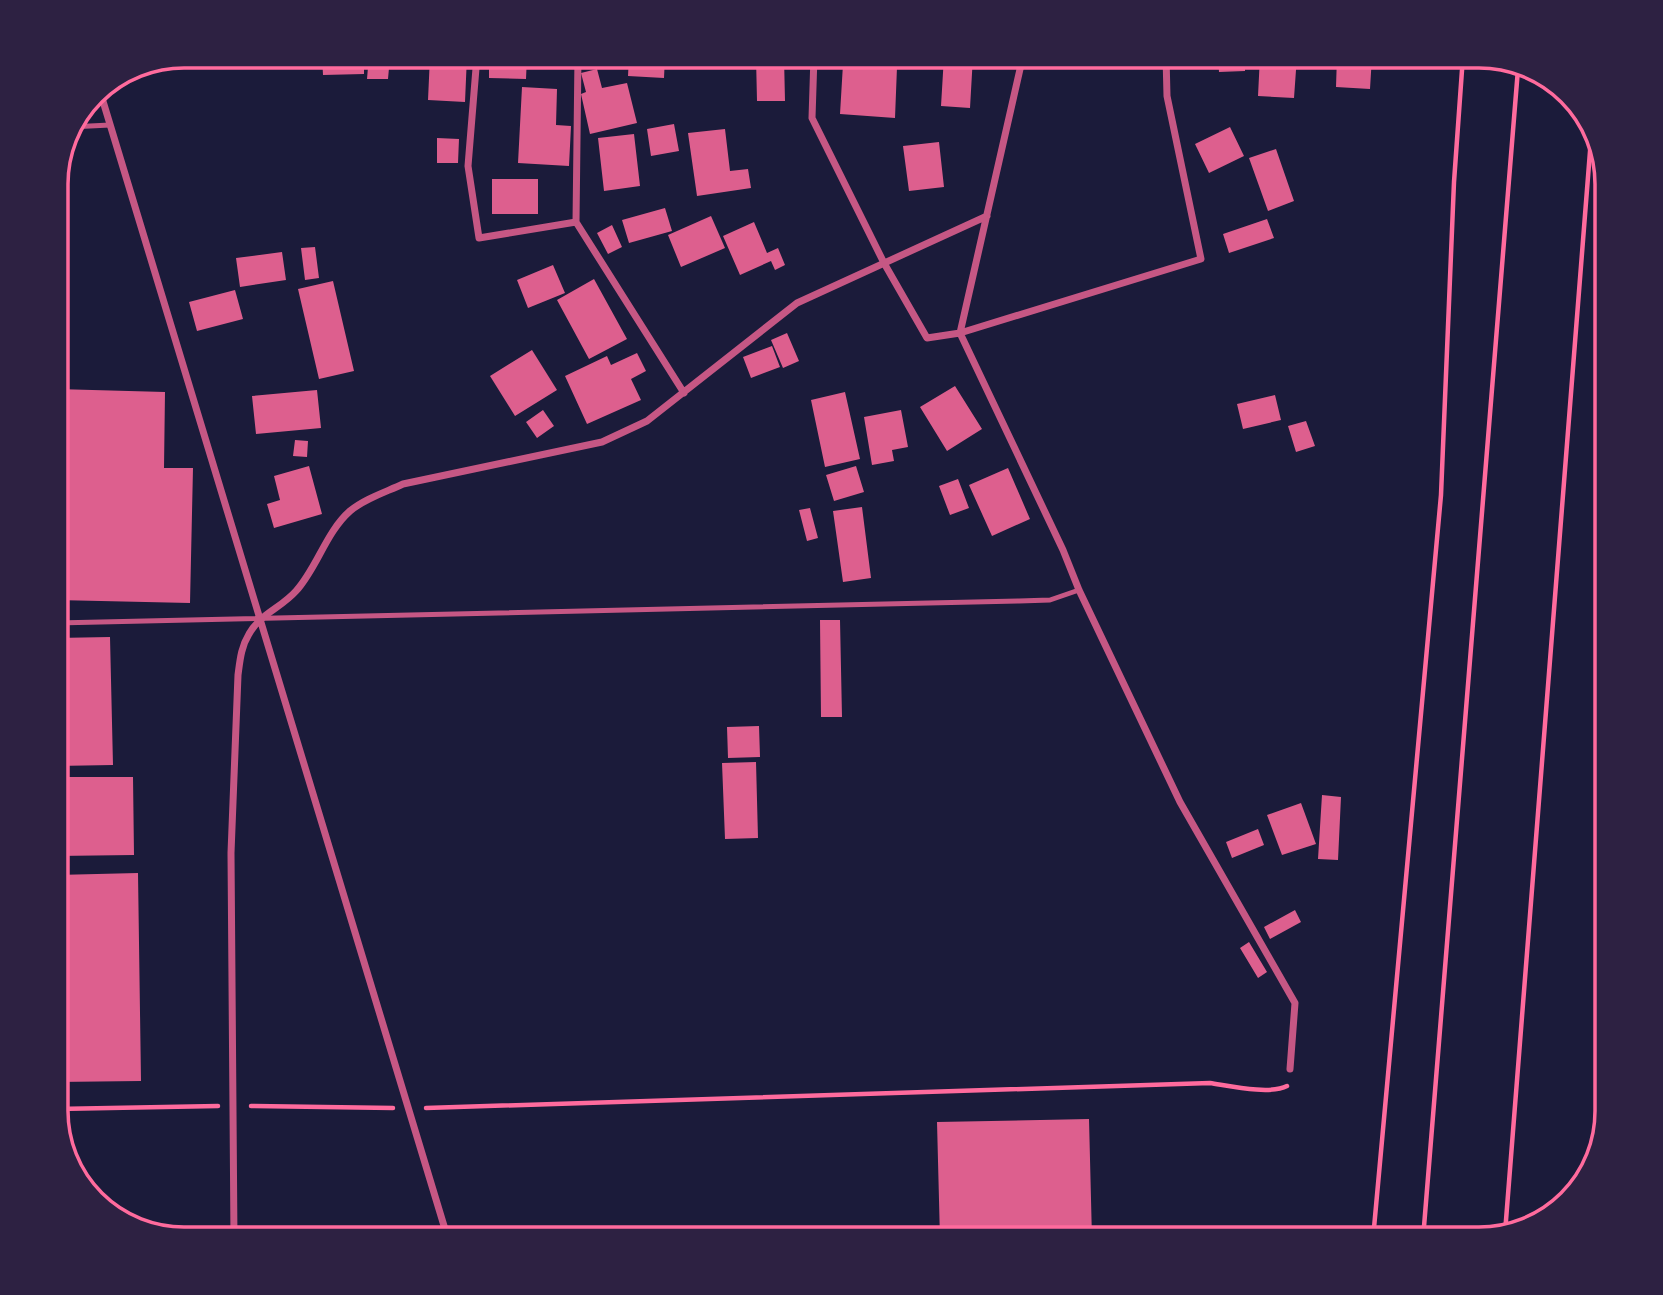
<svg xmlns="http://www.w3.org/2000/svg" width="1663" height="1295" font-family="Figtree,sans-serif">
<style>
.building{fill:#dd5f8e}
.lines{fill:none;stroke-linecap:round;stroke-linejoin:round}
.path{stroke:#ff6b9d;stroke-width:4.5}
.service{stroke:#c65784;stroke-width:5}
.minor{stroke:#c65784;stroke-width:7}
.rim{fill:none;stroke:#ff6b9d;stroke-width:3.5}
</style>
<rect width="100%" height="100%" fill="#1b1b3a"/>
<path class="building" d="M 322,56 L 364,56 L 364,74 L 323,75 Z
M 430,56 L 467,56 L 465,102 L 428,100 Z
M 489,56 L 527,56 L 526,79 L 489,78 Z
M 629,56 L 665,56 L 664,78 L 628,76 Z
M 944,56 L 973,56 L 970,108 L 941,106 Z
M 1218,56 L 1245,56 L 1245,71 L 1219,72 Z
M 1260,56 L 1297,56 L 1294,98 L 1258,96 Z
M 1337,56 L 1372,56 L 1370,89 L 1336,87 Z
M 756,57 L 784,57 L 785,101 L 757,101 Z
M 843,64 L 897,67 L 895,118 L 840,114 Z
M 368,67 L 389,68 L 388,79 L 367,79 Z
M 597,69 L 602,88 L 627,83 L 637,123 L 590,134 L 581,94 L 586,92 L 581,73 Z
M 522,87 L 557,89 L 556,125 L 571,126 L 569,166 L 518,163 Z
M 674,124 L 679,151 L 651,156 L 647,129 Z
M 1230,127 L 1244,156 L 1209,173 L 1195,144 Z
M 725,129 L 730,171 L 748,169 L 751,188 L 697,196 L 688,133 Z
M 634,134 L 640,186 L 604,191 L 598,138 Z
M 437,138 L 459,139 L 458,163 L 437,163 Z
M 939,142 L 944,187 L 909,191 L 903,146 Z
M 1276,149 L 1294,201 L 1268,211 L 1249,158 Z
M 492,179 L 538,179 L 538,214 L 492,214 Z
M 665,208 L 672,231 L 629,243 L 622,220 Z
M 711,216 L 725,248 L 681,267 L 668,235 Z
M 1267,219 L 1274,238 L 1229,253 L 1223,234 Z
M 754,222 L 767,253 L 778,248 L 785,265 L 775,270 L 771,261 L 740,275 L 723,236 Z
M 612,225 L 622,247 L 608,254 L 597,233 Z
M 315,247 L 319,278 L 305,280 L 301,248 Z
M 282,252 L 286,280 L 240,287 L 236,258 Z
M 553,265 L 565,293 L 528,308 L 517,280 Z
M 594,279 L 627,339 L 589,359 L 557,300 Z
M 333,281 L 354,371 L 319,379 L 298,289 Z
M 235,290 L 243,319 L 197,331 L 189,302 Z
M 787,333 L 799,361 L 783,368 L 771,340 Z
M 772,346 L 780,367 L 751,378 L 743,357 Z
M 532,350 L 557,390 L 515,416 L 490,376 Z
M 637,353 L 646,371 L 631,379 L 641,400 L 587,424 L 565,376 L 607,356 L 611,365 Z
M 955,386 L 982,429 L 947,451 L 920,407 Z
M 56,389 L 165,392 L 164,468 L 193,468 L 190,603 L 56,600 Z
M 317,390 L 321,428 L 256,434 L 252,396 Z
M 845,392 L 860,459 L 825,467 L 811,400 Z
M 1275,395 L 1281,420 L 1243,429 L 1237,404 Z
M 543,410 L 554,426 L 537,438 L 526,422 Z
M 901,410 L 908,447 L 892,450 L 894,461 L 872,465 L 864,417 Z
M 1306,421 L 1315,446 L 1296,452 L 1288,426 Z
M 295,440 L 308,441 L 307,457 L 293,456 Z
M 309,466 L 322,514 L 274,528 L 267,504 L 280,500 L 274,476 Z
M 856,466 L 864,492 L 834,501 L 826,475 Z
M 1008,468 L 1030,519 L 992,536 L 969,485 Z
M 958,479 L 969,508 L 950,515 L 939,486 Z
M 862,507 L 871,578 L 843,582 L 833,511 Z
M 810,508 L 818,538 L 807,541 L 799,510 Z
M 820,620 L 840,620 L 842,717 L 821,717 Z
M 110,637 L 113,765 L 56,766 L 56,638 Z
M 759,726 L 760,757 L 728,758 L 727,727 Z
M 756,762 L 758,838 L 725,839 L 722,763 Z
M 56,777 L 133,777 L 134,855 L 56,856 Z
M 1322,795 L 1341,797 L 1338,860 L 1318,859 Z
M 1301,803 L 1316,844 L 1282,855 L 1267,815 Z
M 1258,829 L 1264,845 L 1232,858 L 1226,842 Z
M 138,873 L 141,1081 L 56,1082 L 56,875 Z
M 1295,910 L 1301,922 L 1270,939 L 1264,927 Z
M 1249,942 L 1267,972 L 1258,978 L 1240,948 Z
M 1089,1119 L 1092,1239 L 940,1239 L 937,1122 Z"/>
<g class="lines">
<path class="path" d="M 1598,614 L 1607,615
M 251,1106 L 393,1108
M 426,1108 L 1210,1083 C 1230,1086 1270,1095 1287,1086
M 56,1109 L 218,1106
M 1505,1233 L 1592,126
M 1373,1239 L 1441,495 L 1454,182 L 1463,56
M 1423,1239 L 1518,69"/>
<path class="service" d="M 70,127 L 110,125
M 56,623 L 1019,601 L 1050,600 L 1079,590"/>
<path class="minor" d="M 477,56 L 468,166 L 479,238 L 576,222
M 578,56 L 576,222 L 684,393
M 814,56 L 812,118 L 884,263 L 927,338 L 960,333 L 1201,259 L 1167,96 L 1166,56
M 1023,56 L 960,333 L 1063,550 L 1079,590 L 1180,802 L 1295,1003 L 1290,1069
M 99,88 L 448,1239
M 234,1239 L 231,853 L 238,675 C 240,660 241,647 249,634 C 260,614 281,608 296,591 C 317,568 326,532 350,511 C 364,499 386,492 403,484 L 602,442 L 647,421 L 797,303 L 987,216"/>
</g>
<path d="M0 0H1663V1295H0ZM184 68H1479A116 116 0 0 1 1595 184V1111A116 116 0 0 1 1479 1227H184A116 116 0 0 1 68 1111V184A116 116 0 0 1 184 68Z" fill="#2d2142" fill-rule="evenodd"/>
<path class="rim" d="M184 68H1479A116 116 0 0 1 1595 184V1111A116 116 0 0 1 1479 1227H184A116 116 0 0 1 68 1111V184A116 116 0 0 1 184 68Z"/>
</svg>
